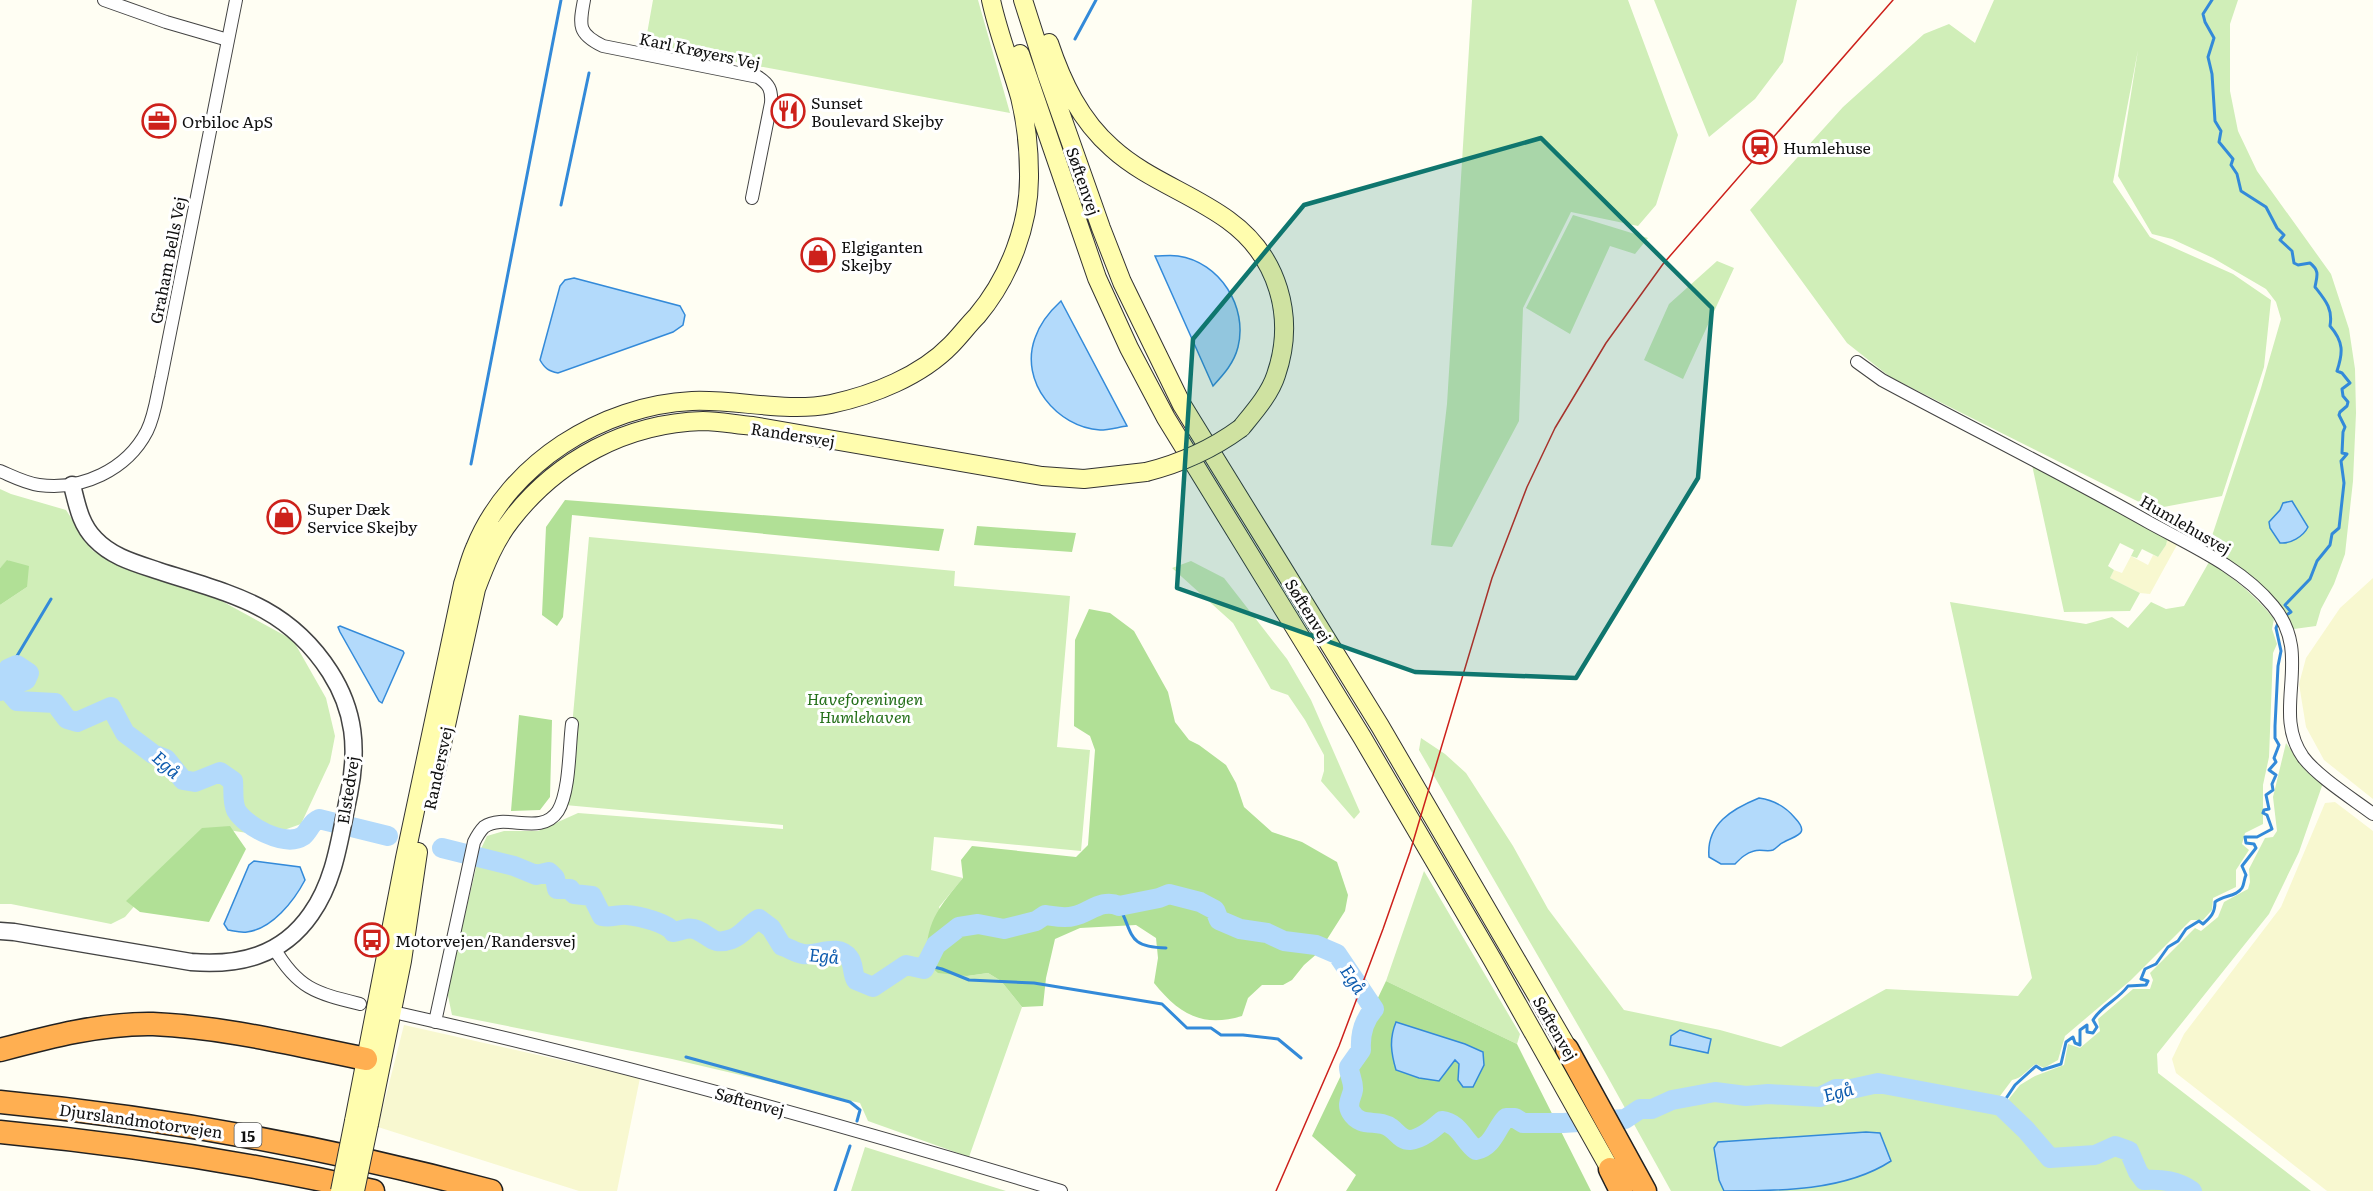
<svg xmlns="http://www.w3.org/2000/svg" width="2373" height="1191" font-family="Literata,serif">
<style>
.farmland{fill:#f8f8d0}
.green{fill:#d0eeb8}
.forest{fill:#b1e096}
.water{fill:#b3dafb;stroke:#338ad9;stroke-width:1.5}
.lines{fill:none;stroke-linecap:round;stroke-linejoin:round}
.stream{stroke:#338ad9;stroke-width:3}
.river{stroke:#b3dafb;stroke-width:20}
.minor-casing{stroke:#434343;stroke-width:14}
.tertiary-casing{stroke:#434343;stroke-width:19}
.secondary-casing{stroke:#323232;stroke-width:20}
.motorway-casing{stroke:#212121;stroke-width:25}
.minor{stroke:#fff;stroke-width:12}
.tertiary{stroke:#fff;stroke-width:16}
.secondary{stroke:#fffdae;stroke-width:18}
.motorway{stroke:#ffaf51;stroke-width:22}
.tram{stroke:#cd211b;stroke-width:1.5}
.secondary-bridge-casing{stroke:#323232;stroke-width:20;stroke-linecap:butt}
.secondary-bridge{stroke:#fffdae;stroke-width:18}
.marked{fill:#0f766e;fill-opacity:0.2;stroke:#0f766e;stroke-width:4.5;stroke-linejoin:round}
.labels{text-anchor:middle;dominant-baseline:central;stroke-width:6;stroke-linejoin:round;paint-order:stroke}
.shield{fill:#fff;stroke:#585858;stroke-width:1.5}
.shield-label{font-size:15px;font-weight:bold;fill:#101010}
.street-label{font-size:16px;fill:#101010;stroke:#fff}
.poi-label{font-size:16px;fill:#101010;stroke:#fff;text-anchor:start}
.park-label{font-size:16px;font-style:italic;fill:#246f19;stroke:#fff}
.water-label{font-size:18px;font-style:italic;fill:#0d5bae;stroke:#fff}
</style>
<rect width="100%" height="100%" fill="#fffef3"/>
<path class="farmland" d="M 2168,537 L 2178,543 L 2150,594 L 2140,593 L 2110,578 L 2114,570 L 2122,573 L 2131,556 L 2148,565 L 2153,555 L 2158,557 L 2166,545 Z
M 2373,578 L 2373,799 L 2324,760 L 2306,727 L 2299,684 L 2306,658 L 2340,608 Z
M 2335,802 L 2373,831 L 2373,1191 L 2327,1191 L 2176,1073 L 2172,1059 L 2184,1034 L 2281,907 L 2325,803 Z
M 404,1025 L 640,1078 L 617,1191 L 579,1191 L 378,1127 Z"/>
<path class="green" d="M 653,0 L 978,0 L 1010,113 L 645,45 Z
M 1472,0 L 1628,0 L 1678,135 L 1656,205 L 1638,226 L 1571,212 L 1523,308 L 1519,421 L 1452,547 L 1431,545 L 1447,404 Z
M 1654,0 L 1797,0 L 1783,62 L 1755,99 L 1709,137 Z
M 1994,0 L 2238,0 L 2230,24 L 2230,91 L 2238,131 L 2257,171 L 2331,274 L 2349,329 L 2355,369 L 2356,413 L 2353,481 L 2345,554 L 2334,584 L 2321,609 L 2316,626 L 2294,629 C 2273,589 2246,572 2208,548 L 2261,388 L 2281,319 L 2276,302 L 2266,289 L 2213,258 L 2172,239 L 2152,234 L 2118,176 L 2138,50 L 2113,182 L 2150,237 L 2233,274 L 2271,300 L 2264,367 L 2222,496 L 2153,509 L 1890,377 L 1847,343 L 1750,210 L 1843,107 L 1924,34 L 1949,24 L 1975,43 Z
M 1573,215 L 1648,238 L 1635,254 L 1610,246 L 1570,334 L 1526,308 Z
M 1717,261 L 1734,268 L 1683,379 L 1644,360 L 1669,304 Z
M 2032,465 L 2168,537 L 2166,545 L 2158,557 L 2142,549 L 2137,558 L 2131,556 L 2134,550 L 2120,543 L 2108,566 L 2114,570 L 2110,578 L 2140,593 L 2130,611 L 2064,612 Z
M 0,489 L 11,494 L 66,510 L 93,551 L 147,575 L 218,599 L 293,640 L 326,698 L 335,736 L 330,762 L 301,824 L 267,836 L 221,829 L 174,860 L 125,917 L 111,924 L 11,904 L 0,904 L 0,605 L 27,587 L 8,560 L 0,568 Z
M 589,537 L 955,571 L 954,586 L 1070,596 L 1057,747 L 1090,750 L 1081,851 L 934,837 L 931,870 L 963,878 L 939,907 L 967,976 L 988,973 L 1001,981 L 1022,1007 L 969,1157 L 868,1121 L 860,1103 L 672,1059 L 452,1015 L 447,991 L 480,851 L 487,836 L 504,831 L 538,831 L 578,813 L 783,829 L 783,825 L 565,805 Z
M 1191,561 L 1224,578 L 1287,659 L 1311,700 L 1360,812 L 1354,819 L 1321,781 L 1324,771 L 1324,755 L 1305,720 L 1288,695 L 1271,689 L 1233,623 L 1172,568 Z
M 2209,562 C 2234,578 2255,595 2274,619 L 2272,629 L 2277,644 L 2273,653 L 2269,757 L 2263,785 L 2263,824 L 2245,833 L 2242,844 L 2249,850 L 2236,870 L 2236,887 L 2213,898 L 2212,910 L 2203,920 L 2191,920 L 2131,980 L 2065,1036 L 2058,1060 L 2044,1068 L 2036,1064 C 2027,1069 2023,1078 2012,1080 L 1997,1100 L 1881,1080 L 1857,1083 L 1846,1087 L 1834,1086 L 1821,1093 L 1743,1093 L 1720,1087 L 1655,1101 L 1659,1109 L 1720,1095 L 1741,1098 L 1769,1097 L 1819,1101 L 1835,1093 L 1854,1093 L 1870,1087 L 1949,1097 L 2000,1110 L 2020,1085 L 2035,1076 L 2064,1065 L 2068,1044 L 2080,1048 L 2100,1031 L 2098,1019 L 2133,989 L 2150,989 L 2153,980 L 2150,973 L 2195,928 L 2201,931 L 2218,917 L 2224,902 L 2248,889 L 2250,882 L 2249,869 L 2265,838 L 2273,837 L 2277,831 L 2273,797 L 2286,743 L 2307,772 L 2323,783 L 2299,852 L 2269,914 L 2157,1054 L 2158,1073 L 2311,1191 L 1671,1191 L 1605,1072 L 1419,750 L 1421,738 L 1445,754 L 1466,773 L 1513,846 L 1548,909 L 1624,1010 L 1720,1030 L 1781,1047 L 1886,989 L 2018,996 L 2032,978 L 1950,602 L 2086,624 L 2112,617 L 2128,628 L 2151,602 L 2166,609 L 2184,606 Z
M 1424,871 L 1520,1034 L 1517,1044 L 1386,981 Z
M 865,1147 L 1006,1191 L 851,1191 Z"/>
<path class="forest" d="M 565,500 L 944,529 L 939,551 L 572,515 L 563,617 L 557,626 L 542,615 L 546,527 Z
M 977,526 L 1076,533 L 1072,552 L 974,545 Z
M 7,560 L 29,566 L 27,587 L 0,605 L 0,568 Z
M 1089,609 L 1110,613 L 1134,631 L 1168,692 L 1175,722 L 1189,740 L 1199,745 L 1226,765 L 1236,783 L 1244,807 L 1272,832 L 1302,842 L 1337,862 L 1348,895 L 1345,911 L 1319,952 L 1304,965 L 1292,980 L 1283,985 L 1262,985 L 1248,998 L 1242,1016 C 1202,1028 1179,1014 1154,983 L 1158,958 L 1156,938 L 1136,925 L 1080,928 L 1055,939 L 1046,978 L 1043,1006 L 1022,1007 L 1001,981 L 988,973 L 967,976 L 938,973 L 927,963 C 924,924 939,907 963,878 L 961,860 L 972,846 L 1076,857 L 1088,845 L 1095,750 L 1090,736 L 1074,726 L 1075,640 Z
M 519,715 L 552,720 L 550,797 L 540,810 L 511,811 Z
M 230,826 L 246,849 L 209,922 L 140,912 L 126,901 L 202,828 Z
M 1386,981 L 1517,1044 L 1591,1191 L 1346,1191 L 1356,1175 L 1312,1136 Z"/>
<path class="water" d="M 1155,256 C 1162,256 1171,255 1178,256 C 1220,262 1248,307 1238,347 C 1234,363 1224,374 1213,386 Z
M 574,278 L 680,306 L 685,315 L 683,325 L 673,332 L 558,373 C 549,371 545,369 540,360 L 560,286 L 565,280 Z
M 1061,301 L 1127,426 C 1119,427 1109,430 1100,430 C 1057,427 1019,382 1035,338 C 1040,323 1049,312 1061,301 Z
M 2292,501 L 2308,527 C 2303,537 2290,544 2280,543 L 2270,528 L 2269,522 L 2280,510 L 2283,503 Z
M 340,626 L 403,651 L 404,653 L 382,703 L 379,701 L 340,632 L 338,627 Z
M 1759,798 C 1773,800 1786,807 1795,818 C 1810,834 1797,835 1784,842 C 1779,844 1777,848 1773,850 C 1768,852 1760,849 1754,851 C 1746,853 1741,858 1735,864 L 1721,864 L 1709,857 C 1706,824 1732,809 1759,798 Z
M 254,861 L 300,867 L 305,880 C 294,901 272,929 247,932 C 241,933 234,931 228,930 L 224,924 L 249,865 Z
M 1396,1022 L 1465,1044 L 1483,1052 L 1484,1065 L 1473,1087 L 1463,1087 L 1458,1080 L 1459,1064 L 1455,1060 L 1439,1081 L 1419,1078 L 1396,1070 C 1391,1053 1389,1039 1396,1022 Z
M 1680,1030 L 1711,1039 L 1708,1053 L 1670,1045 L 1671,1036 Z
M 1866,1132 L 1880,1133 L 1891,1161 C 1845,1191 1780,1191 1724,1191 L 1719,1180 L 1714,1148 L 1718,1142 Z"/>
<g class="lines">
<path class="stream" d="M 2212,0 L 2203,14 L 2205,22 L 2214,38 L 2208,57 L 2212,74 L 2215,121 L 2221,131 L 2219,142 L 2233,159 L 2231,165 L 2237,174 L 2241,191 L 2266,207 L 2277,228 L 2284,235 L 2280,240 L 2292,251 L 2294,263 L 2298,265 L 2310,263 C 2320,271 2317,276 2315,287 C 2326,301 2333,309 2330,326 C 2344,342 2343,353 2337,371 L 2342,373 L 2350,383 L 2342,389 L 2343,396 L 2348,402 L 2347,406 L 2340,412 L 2339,415 L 2345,427 L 2343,432 L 2342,453 L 2347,454 L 2341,461 L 2344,483 L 2339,528 L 2332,534 L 2330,545 L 2317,561 L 2310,579 L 2285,605 L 2291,612 L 2288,614
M 1075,39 L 1096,0
M 561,205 L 589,73
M 471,464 L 561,0
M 11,666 L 51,599
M 1119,906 C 1134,935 1127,947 1166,948
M 926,965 L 942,969 L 969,980 L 1034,983 L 1162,1004 L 1187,1028 L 1211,1028 L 1221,1035 L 1243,1035 L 1278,1039 L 1301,1058
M 686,1057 L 850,1102 L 860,1110 L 857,1121
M 2001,1106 L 2015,1085 L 2036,1066 L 2042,1070 L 2061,1064 L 2066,1042 L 2073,1037 L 2075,1043 L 2080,1045 L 2080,1030 L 2087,1025 L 2087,1032 L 2093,1033 L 2097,1027 L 2093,1020 C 2102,1005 2118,1000 2128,986 L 2146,985 L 2148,981 L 2141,979 L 2145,969 L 2156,964 L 2168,947 L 2178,941 L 2186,929 L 2199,921 L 2203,924 C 2211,917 2215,913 2215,902 C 2223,895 2236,897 2242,888 C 2244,885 2244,879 2246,875 L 2242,866 L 2256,848 L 2254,844 L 2246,843 L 2245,837 L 2257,837 L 2272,829 L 2267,815 L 2263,813 L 2264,810 L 2269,809 L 2266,795 L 2273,790 L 2272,784 L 2276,775 L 2269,770 L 2276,762 L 2274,758 L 2279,745 L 2275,738 L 2275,726 L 2278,666 L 2281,651 L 2276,628 L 2278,623
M 835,1191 L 850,1146"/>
<path class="river" d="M 0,691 L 8,669 L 17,665 L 29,673 L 26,680 L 12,685 L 11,694 L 17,701 L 55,703 L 67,719 L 77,722 L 111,707 L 125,733 L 153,754 L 166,759 L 183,780 L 195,782 L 220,772 L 233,781 C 234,791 232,800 236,810 C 245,826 285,848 303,836 C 309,831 311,822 319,819 L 388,836
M 442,848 L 514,866 L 536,875 L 549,872 L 555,878 L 557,889 L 570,889 L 574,894 L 592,896 L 602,916 C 611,918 619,914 627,915 C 639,916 668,923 673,932 C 681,931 689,926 697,930 C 711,936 712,946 732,939 C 743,935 749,924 759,919 L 771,928 L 782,946 C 789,948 796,953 803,954 C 818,956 838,943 849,958 C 854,964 852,973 856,980 L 873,987 L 906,965 L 924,969 L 936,945 L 959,927 L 978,924 L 1004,929 L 1036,921 L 1045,915 C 1054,916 1064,919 1074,916 C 1089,913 1102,898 1119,906 L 1159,898 L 1169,894 L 1200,902 L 1215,910 L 1219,920 L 1240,929 L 1267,933 L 1284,941 L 1316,945 L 1337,954 L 1374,1009 C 1363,1021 1360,1034 1361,1050 L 1349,1067 C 1349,1075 1354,1082 1353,1090 C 1352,1097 1346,1104 1351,1112 C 1361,1129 1378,1118 1391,1128 C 1398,1133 1401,1140 1410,1140 C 1422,1139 1434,1128 1442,1121 C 1459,1123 1464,1141 1476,1150 C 1493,1147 1496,1128 1506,1118 L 1515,1118 L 1523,1123 L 1563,1123 L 1625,1119 L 1640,1109 L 1652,1109 L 1672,1100 L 1715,1092 L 1746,1096 L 1768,1094 L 1820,1097 L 1836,1089 L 1851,1089 L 1878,1083 L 2001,1106 L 2026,1130 L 2050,1158 L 2095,1155 L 2115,1146 L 2129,1151 L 2138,1172 L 2144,1180 C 2163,1179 2177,1181 2192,1191"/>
<g class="minor-casing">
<path id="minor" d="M 104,0 L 166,22 L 228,40
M 584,0 C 579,26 578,34 603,46 L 758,77 C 769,84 772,90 771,103 L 752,198
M 1857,362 L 1882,380 C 1971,428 2062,473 2150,523 C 2192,546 2242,568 2273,606 C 2315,656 2270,710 2303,757 C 2317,776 2353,799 2373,814
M 0,471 C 12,476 25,483 39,485 C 81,491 127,470 147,431 C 155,415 157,395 161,378 L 236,0
M 274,948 C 298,989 316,993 360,1004
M 402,1014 C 624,1064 843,1125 1061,1191
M 435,1022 L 474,842 C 476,838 480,831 484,827 C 505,812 541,837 558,811 C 570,791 569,747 572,724"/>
</g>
<g class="tertiary-casing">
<path id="tertiary" d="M 0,931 L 14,932 L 191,962 C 239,966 282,956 311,914 C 336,879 340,835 349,794 C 358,749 355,711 330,672 C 287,605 230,594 159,571 C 135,563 112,557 95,539 C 80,524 77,504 72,485"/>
</g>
<g class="secondary-casing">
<path id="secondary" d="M 1023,0 L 1047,75 L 1101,228 L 1122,282 L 1182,405 L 1380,726 L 1574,1059
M 1049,43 C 1062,82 1080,120 1112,148 C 1146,179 1191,193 1228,220 C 1278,256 1296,317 1276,375 C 1270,394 1254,412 1241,428
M 1020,54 L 1097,278 L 1129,348 L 1166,418 L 1362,737 L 1492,959 L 1610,1169 L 1614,1181
M 430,798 L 476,589 C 485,565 495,540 511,520 C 557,460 627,423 703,421 C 720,421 737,425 753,426 L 1042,476 L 1084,479 L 1146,472
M 354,1121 L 405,858 L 463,584 C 467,572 470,559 475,548 C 509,463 603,405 692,401 C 738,399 785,413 831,404 C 873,395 921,376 951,345 C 960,336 968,325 977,316 C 1009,278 1030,224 1029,174 C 1029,148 1026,122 1020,97 C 1011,65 998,33 991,0
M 369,1124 L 402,961 L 418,852"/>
</g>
<g class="motorway-casing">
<path id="motorway" d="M 1567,1049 L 1645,1191
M 0,1050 C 49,1037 102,1023 153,1024 C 225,1027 296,1045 366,1059
M 0,1102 C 166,1118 330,1148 491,1191
M 0,1132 C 125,1144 250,1163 373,1191
M 1610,1169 L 1621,1191"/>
</g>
<use href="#minor" class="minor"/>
<use href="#tertiary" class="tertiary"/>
<use href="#secondary" class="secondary"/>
<use href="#motorway" class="motorway"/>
<path class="tram" d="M 1276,1191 L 1339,1046 L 1383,929 L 1410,852 L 1492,578 L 1527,487 L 1555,428 L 1606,343 L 1663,264 L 1893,0"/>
<g class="secondary-bridge-casing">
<path id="secondary-bridge" d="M 1146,472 C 1182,463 1211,450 1241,428
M 340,1191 L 354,1121
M 355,1191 L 369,1124"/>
</g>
<use href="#secondary-bridge" class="secondary-bridge"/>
</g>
<path class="marked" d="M 1541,138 L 1712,308 L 1698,478 L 1576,678 L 1415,672 L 1177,588 L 1193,339 L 1304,205 Z"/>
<defs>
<g id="restaurant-ring" transform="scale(1.725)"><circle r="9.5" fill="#fff" stroke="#cd211b" stroke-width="1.5"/><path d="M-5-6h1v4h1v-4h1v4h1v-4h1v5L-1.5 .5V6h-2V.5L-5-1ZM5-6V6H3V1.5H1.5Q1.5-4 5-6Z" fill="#cd211b"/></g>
<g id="office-ring" transform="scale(1.725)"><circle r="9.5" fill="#fff" stroke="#cd211b" stroke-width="1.5"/><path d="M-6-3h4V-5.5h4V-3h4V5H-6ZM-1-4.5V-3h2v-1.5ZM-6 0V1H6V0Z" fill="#cd211b"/></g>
<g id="station-ring" transform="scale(1.725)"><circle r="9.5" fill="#fff" stroke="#cd211b" stroke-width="1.5"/><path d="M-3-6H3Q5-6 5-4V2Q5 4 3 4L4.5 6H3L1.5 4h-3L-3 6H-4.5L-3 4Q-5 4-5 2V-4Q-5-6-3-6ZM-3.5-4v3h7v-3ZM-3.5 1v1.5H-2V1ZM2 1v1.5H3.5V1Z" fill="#cd211b"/></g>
<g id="shop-ring" transform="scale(1.725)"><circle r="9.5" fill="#fff" stroke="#cd211b" stroke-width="1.5"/><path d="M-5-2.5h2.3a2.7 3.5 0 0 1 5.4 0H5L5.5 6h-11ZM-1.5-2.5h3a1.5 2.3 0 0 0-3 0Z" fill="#cd211b"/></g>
<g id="bus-ring" transform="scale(1.725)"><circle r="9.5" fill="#fff" stroke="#cd211b" stroke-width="1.5"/><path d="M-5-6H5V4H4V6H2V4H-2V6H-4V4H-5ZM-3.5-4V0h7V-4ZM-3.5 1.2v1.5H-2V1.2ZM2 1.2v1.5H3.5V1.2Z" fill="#cd211b"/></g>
</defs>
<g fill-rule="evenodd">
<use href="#restaurant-ring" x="788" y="111"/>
<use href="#office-ring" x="159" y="121"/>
<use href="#station-ring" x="1760" y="147"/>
<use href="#shop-ring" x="818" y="255"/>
<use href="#shop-ring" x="284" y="517"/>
<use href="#bus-ring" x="372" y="940"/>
</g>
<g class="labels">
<rect class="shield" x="234.5" y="1123" width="27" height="24" rx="4.5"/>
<g class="shield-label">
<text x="248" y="1135">15</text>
</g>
<g class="street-label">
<text transform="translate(700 50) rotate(12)">Karl Krøyers Vej</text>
<text transform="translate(1084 181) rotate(71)">Søftenvej</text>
<text transform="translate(167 260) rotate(-79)">Graham Bells Vej</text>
<text transform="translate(793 434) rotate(9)">Randersvej</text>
<text transform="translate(2186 524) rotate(30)">Humlehusvej</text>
<text transform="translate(1309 610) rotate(58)">Søftenvej</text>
<text transform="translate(437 768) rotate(-78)">Randersvej</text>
<text transform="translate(347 790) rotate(-81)">Elstedvej</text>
<text transform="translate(1556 1028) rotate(60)">Søftenvej</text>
<text transform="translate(750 1101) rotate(15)">Søftenvej</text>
<text transform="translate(141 1120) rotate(8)">Djurslandmotorvejen</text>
</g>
<g class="poi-label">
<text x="811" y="102">Sunset<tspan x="811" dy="18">Boulevard Skejby</tspan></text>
<text x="182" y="121">Orbiloc ApS</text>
<text x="1783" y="147">Humlehuse</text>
<text x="841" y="246">Elgiganten<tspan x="841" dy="18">Skejby</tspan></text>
<text x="307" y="508">Super Dæk<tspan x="307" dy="18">Service Skejby</tspan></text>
<text x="395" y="940">Motorvejen/Randersvej</text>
</g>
<g class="park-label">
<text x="865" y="698">Haveforeningen<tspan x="865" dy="18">Humlehaven</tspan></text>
</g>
<g class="water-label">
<text transform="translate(167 764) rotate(42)">Egå</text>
<text transform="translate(824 955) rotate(5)">Egå</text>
<text transform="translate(1354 979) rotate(56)">Egå</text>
<text transform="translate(1838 1091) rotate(-15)">Egå</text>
</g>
</g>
</svg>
